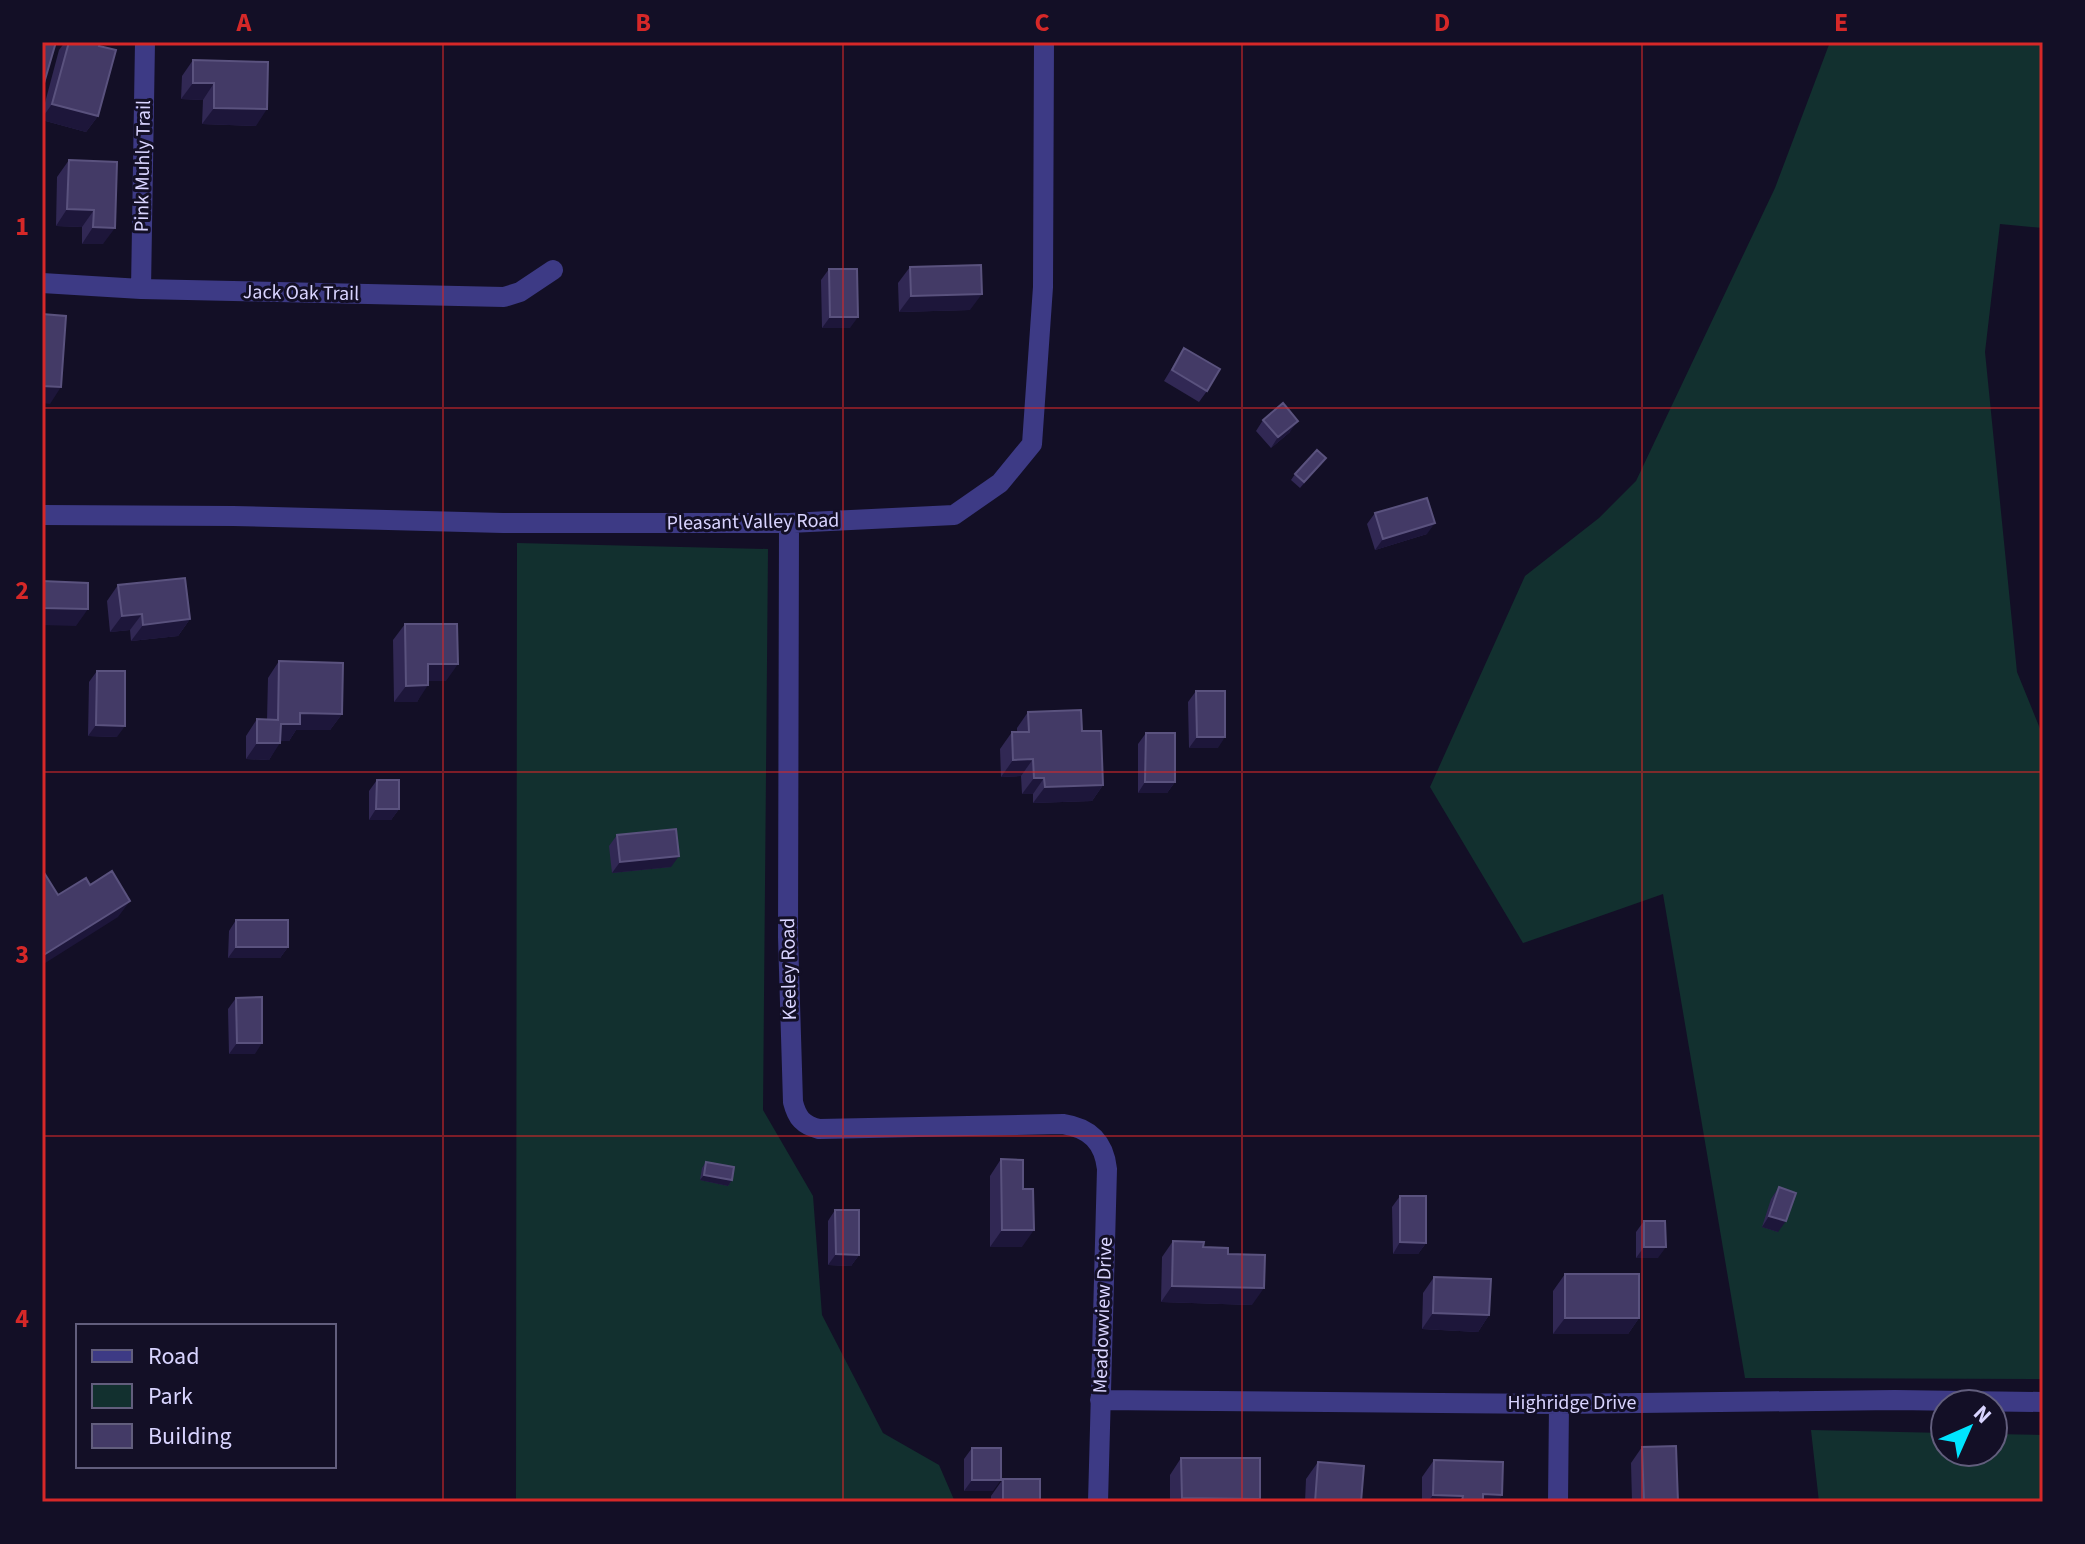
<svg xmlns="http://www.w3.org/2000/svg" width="2085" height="1544" font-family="'Source Sans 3',sans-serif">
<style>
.green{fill:#12302f}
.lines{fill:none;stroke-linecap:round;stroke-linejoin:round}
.minor{stroke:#3d3a85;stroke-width:20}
.wall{fill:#312854}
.shaded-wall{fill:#1d163a}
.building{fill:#433a66;stroke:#5a527e;stroke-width:2}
.grid{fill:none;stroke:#d62828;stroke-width:2;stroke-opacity:0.55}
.labels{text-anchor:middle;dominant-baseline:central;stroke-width:6;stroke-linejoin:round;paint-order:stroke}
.street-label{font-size:20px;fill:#d9d4ff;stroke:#130f26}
.neatline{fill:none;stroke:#d62828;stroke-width:3}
.grid-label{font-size:26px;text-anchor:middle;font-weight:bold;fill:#d62828}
</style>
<rect width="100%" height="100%" fill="#130f26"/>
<path class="green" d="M 1830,42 L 2043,42 L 2043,228 L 2000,224 L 1985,352 L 2017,672 L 2043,736 L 2043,1379 L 1745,1378 L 1663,894 L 1523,943 L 1430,787 L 1525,576 L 1599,518 L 1636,481 L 1775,188 Z
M 517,543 L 768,549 L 763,1110 L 813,1196 L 822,1315 L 883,1433 L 939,1465 L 955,1502 L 516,1502 Z
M 1811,1430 L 1945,1433 L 1945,1452 L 1993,1452 L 1993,1434 L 2043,1435 L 2043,1502 L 1819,1502 Z"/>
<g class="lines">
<path class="minor" d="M 42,283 L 141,289 L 504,297 L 520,292 L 553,270
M 141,289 L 145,42
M 42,515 L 233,516 L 503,523 L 789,523 L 954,515 L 1000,483 L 1032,444 L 1043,287 L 1044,42
M 789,523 L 788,937 L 793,1102 C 797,1118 803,1125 819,1129 L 1063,1124 C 1090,1128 1104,1142 1107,1169 L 1098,1502
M 1100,1400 L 1559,1404 L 1895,1400 L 2043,1402
M 1558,1502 L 1559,1404"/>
</g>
<path class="wall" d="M 65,42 L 100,42 L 99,46 L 98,116 L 86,132 L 42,120 L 42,114 L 59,50 Z
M 193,60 L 256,126 L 202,124 L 203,100 L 181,99 L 182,76 Z
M 69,160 L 117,162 L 103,244 L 82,244 L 82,227 L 56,226 L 57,177 Z
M 910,267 L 970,310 L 899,312 L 898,283 Z
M 829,269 L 850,328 L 822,328 L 821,280 Z
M 1184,348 L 1207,391 L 1199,402 L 1164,381 Z
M 1263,420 L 1290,432 L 1271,448 L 1256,431 Z
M 1326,458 L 1300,488 L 1291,480 L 1295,474 Z
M 1375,513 L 1427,534 L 1375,550 L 1367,524 Z
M 118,585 L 190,619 L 178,636 L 131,641 L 130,630 L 110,632 L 107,601 Z
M 405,624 L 446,681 L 428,681 L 417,702 L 394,702 L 393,640 Z
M 279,661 L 342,714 L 330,730 L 296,730 L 289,741 L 280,741 L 269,760 L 246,759 L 246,736 L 257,719 L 267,720 L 268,678 Z
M 97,671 L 117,737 L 88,736 L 89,682 Z
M 1196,691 L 1218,748 L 1189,748 L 1188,702 Z
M 1028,712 L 1082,731 L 1103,785 L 1092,801 L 1033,803 L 1033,794 L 1022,794 L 1021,776 L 1001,777 L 1000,749 L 1012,732 L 1017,732 L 1017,728 Z
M 1146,733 L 1175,782 L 1167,793 L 1138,793 L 1138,744 Z
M 377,780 L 399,809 L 391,820 L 369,820 L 369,791 Z
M 617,835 L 671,867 L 612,873 L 609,846 Z
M 236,920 L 288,947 L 280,958 L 228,958 L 229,931 Z
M 236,998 L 255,1054 L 229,1054 L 228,1009 Z
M 1001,1159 L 1022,1247 L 990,1247 L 990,1176 Z
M 706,1162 L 732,1180 L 728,1186 L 700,1180 L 702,1168 Z
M 1779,1187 L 1778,1232 L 1762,1227 L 1771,1199 Z
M 1400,1196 L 1426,1243 L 1418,1254 L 1393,1254 L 1392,1207 Z
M 835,1210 L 859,1255 L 851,1266 L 828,1265 L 828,1221 Z
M 1644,1221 L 1658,1258 L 1636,1258 L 1636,1232 Z
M 1173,1241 L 1228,1254 L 1252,1305 L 1161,1302 L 1162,1257 Z
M 1565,1274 L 1639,1318 L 1628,1334 L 1553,1334 L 1553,1291 Z
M 1434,1277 L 1489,1315 L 1478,1332 L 1422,1329 L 1423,1293 Z
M 1642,1447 L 1678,1502 L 1632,1502 L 1631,1463 Z
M 972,1448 L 993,1491 L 964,1491 L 964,1459 Z
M 1181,1458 L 1260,1499 L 1258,1502 L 1170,1502 L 1170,1475 Z
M 1434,1460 L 1502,1495 L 1497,1502 L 1422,1502 L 1422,1477 Z
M 1318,1462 L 1361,1502 L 1305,1502 L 1306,1479 Z
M 1003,1479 L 1040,1502 L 991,1502 L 991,1496 Z"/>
<path class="shaded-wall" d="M 193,83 L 214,83 L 203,100 L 181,99 Z
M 52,104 L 98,116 L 86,132 L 42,120 L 42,118 Z
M 214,108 L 267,109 L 256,126 L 202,124 Z
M 67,209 L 94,210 L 82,227 L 56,226 Z
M 93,227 L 115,228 L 103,244 L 82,244 Z
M 982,294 L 970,310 L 899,312 L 911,296 Z
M 830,317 L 858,317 L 850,328 L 822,328 Z
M 42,386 L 61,387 L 50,404 L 42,403 Z
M 1298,421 L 1290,432 L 1271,448 L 1278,437 Z
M 1435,523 L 1427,534 L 1375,550 L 1383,539 Z
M 42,608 L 88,609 L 76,626 L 42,625 Z
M 142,614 L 130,630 L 110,632 L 122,616 Z
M 190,619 L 178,636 L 131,641 L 143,625 Z
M 428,664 L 458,664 L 446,681 L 417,681 Z
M 428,685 L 417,702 L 394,702 L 406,686 Z
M 300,713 L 342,714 L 330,730 L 296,730 L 289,741 L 269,741 L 281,724 Z
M 96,725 L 125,726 L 117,737 L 88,736 Z
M 1197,737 L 1225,737 L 1218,748 L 1189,748 Z
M 257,743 L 280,743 L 269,760 L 246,759 Z
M 1033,759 L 1021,776 L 1001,777 L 1013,760 Z
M 1034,778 L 1044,778 L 1033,794 L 1022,794 Z
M 1145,782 L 1175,782 L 1167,793 L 1138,793 Z
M 1103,785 L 1092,801 L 1033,803 L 1045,787 Z
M 376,809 L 399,809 L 391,820 L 369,820 Z
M 679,856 L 671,867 L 612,873 L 620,862 Z
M 130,901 L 118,917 L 42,965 L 42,956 Z
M 236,947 L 288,947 L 280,958 L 228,958 Z
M 237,1043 L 262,1043 L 255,1054 L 229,1054 Z
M 704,1175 L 732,1180 L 728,1186 L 700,1180 Z
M 1769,1216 L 1786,1221 L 1778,1232 L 1762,1227 Z
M 1002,1230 L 1034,1230 L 1022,1247 L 990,1247 Z
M 1400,1242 L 1426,1243 L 1418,1254 L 1393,1254 Z
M 1644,1247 L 1666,1247 L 1658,1258 L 1636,1258 Z
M 836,1254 L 859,1255 L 851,1266 L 828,1265 Z
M 1172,1286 L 1264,1288 L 1252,1305 L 1161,1302 Z
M 1433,1313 L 1489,1315 L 1478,1332 L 1422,1329 Z
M 1565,1318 L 1639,1318 L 1628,1334 L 1553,1334 Z
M 972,1480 L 1001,1480 L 993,1491 L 964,1491 Z
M 1483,1494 L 1502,1495 L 1497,1502 L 1478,1502 Z
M 1433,1495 L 1463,1496 L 1458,1502 L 1428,1502 Z
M 1182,1498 L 1260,1499 L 1258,1502 L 1179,1502 Z"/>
<path class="building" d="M 42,42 L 56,42 L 42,90 Z
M 69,42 L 100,42 L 99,46 L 116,50 L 98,116 L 52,104 Z
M 193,60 L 268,62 L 267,109 L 214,108 L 214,83 L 193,83 Z
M 69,160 L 117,162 L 115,228 L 93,227 L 94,210 L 67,209 Z
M 981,265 L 982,294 L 911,296 L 910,267 Z
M 829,269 L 857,269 L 858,317 L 830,317 Z
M 42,314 L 66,316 L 61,387 L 42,386 Z
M 1184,348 L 1220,369 L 1207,391 L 1172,370 Z
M 1283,403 L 1298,421 L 1278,437 L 1263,420 Z
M 1317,450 L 1326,458 L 1304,482 L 1295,474 Z
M 1427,498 L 1435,523 L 1383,539 L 1375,513 Z
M 185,578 L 190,619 L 143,625 L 142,614 L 122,616 L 118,585 Z
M 42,581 L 88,583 L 88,609 L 42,608 Z
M 405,624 L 457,624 L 458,664 L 428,664 L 428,685 L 406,686 Z
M 279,661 L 343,663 L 342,714 L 300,713 L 300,724 L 281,724 L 280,743 L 257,743 L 257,719 L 278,720 Z
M 97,671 L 125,671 L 125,726 L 96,725 Z
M 1196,691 L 1225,691 L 1225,737 L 1197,737 Z
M 1081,710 L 1082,731 L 1101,731 L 1103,785 L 1045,787 L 1044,778 L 1034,778 L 1033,759 L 1013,760 L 1012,732 L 1029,732 L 1028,712 Z
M 1146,733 L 1175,733 L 1175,782 L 1145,782 Z
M 377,780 L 399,780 L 399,809 L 376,809 Z
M 676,829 L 679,856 L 620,862 L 617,835 Z
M 43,871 L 58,895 L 86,878 L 90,885 L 112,871 L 130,901 L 42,956 Z
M 236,920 L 288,920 L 288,947 L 236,947 Z
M 262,997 L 262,1043 L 237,1043 L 236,998 Z
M 1001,1159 L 1023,1160 L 1023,1189 L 1033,1189 L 1034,1230 L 1002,1230 Z
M 706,1162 L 734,1167 L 732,1180 L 704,1175 Z
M 1779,1187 L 1796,1193 L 1786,1221 L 1769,1216 Z
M 1400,1196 L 1426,1196 L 1426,1243 L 1400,1242 Z
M 835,1210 L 859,1210 L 859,1255 L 836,1254 Z
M 1644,1221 L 1665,1221 L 1666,1247 L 1644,1247 Z
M 1173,1241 L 1204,1242 L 1203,1247 L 1228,1248 L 1228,1254 L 1265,1255 L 1264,1288 L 1172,1286 Z
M 1565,1274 L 1639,1274 L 1639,1318 L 1565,1318 Z
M 1434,1277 L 1491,1279 L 1489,1315 L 1433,1313 Z
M 1676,1446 L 1678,1502 L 1644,1502 L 1642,1447 Z
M 972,1448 L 1001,1448 L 1001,1480 L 972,1480 Z
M 1181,1458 L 1260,1458 L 1260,1499 L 1182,1498 Z
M 1434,1460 L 1503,1462 L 1502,1495 L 1483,1494 L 1483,1502 L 1462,1502 L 1463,1496 L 1433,1495 Z
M 1318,1462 L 1364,1466 L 1361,1502 L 1315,1502 Z
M 1003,1479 L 1040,1479 L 1040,1502 L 1003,1502 Z"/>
<path class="grid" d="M 443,42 L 443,1502M 843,42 L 843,1502M 1242,42 L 1242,1502M 1642,42 L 1642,1502M 42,408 L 2043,408M 42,772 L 2043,772M 42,1136 L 2043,1136"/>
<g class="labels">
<g class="street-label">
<text transform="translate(143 166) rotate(-89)">Pink Muhly Trail</text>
<text transform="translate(301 293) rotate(1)">Jack Oak Trail</text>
<text transform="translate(753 522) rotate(-1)">Pleasant Valley Road</text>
<text transform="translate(789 969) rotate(-91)">Keeley Road</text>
<text transform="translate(1103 1315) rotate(-88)">Meadowview Drive</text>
<text x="1572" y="1403">Highridge Drive</text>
</g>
</g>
<rect width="2085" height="1544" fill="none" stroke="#130f26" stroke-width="88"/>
<rect x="76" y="1324" width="260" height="144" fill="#130f26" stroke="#625e7d" stroke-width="2"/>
<rect x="92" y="1350" width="40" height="12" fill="#3d3a85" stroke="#625e7d" stroke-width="2"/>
<text x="148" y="1364" font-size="24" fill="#d9d4ff">Road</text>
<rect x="92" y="1384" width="40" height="24" fill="#12302f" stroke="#625e7d" stroke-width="2"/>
<text x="148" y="1404" font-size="24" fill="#d9d4ff">Park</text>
<rect x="92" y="1424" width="40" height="24" fill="#433a66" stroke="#625e7d" stroke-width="2"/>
<text x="148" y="1444" font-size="24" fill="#d9d4ff">Building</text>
<g transform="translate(1969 1428) rotate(45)"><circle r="38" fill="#130f26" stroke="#625e7d" stroke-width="2"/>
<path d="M0-6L14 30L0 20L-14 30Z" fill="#00e5ff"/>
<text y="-12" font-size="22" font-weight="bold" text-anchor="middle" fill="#d9d4ff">N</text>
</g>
<rect x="44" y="44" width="1997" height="1456" class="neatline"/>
<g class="grid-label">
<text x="244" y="31">A</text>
<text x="643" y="31">B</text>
<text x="1042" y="31">C</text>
<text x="1442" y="31">D</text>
<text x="1841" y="31">E</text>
<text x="22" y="235">1</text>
<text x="22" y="599">2</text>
<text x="22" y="963">3</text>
<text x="22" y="1327">4</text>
</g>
</svg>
